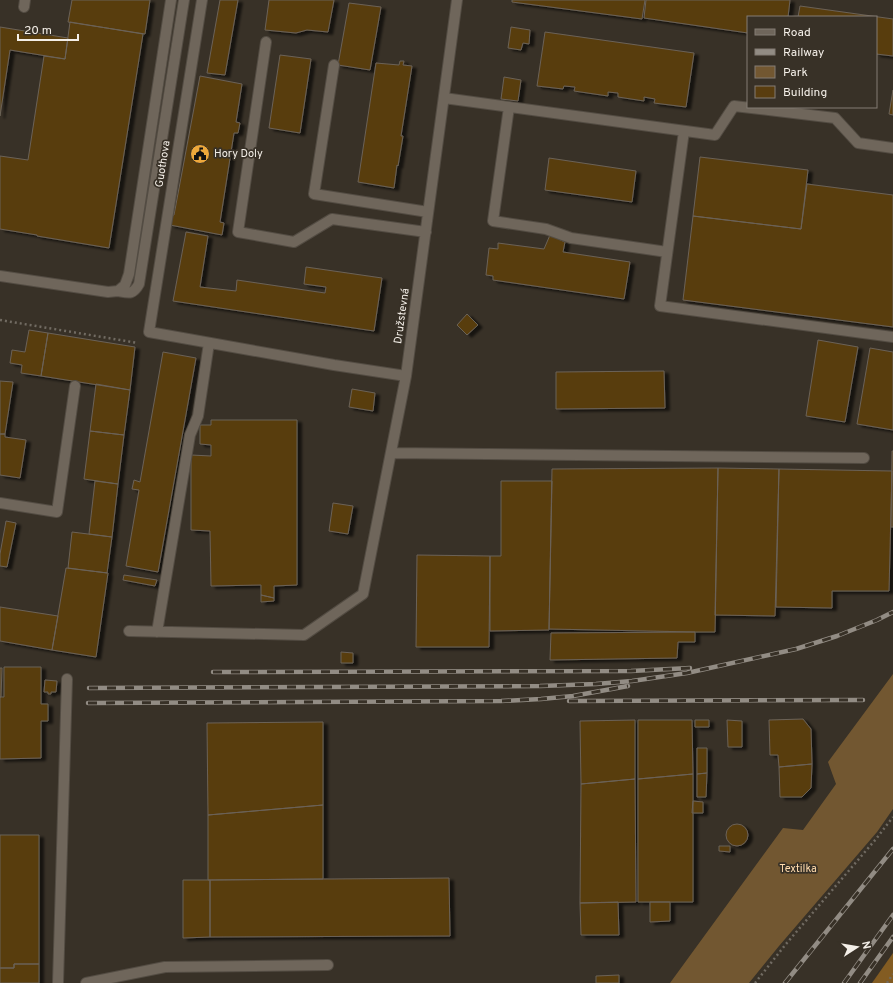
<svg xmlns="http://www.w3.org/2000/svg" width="893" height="983" font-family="Overpass,sans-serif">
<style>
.green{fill:#725731}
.forest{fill:#835c22}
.building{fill:#593d0f;stroke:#6b6257;filter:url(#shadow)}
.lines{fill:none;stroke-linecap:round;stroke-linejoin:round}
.minor-casing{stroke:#534c43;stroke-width:12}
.path{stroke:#716b62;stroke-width:2.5;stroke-dasharray:2 3;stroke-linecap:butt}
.minor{stroke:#6f665b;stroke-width:10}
.rail-casing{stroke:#928c84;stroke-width:4.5}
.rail{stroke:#383127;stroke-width:3;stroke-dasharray:9;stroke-linecap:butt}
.labels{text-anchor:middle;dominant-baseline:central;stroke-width:3.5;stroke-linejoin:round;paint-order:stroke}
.poi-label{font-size:11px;fill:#f4efe8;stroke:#383127;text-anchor:start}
.street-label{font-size:11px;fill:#f4efe8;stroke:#383127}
.park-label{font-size:11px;fill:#ffdbad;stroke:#383127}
</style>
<defs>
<filter id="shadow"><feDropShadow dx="4.5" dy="2.5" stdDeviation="1" flood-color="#0009"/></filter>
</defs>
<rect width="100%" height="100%" fill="#383127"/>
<path class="green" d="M 893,674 L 893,809 L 877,832 L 779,946 L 749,983 L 670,983 L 783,828 L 803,830 L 836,784 L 828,762 Z"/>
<path class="forest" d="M 893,953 L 893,983 L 872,983 Z"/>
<path class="building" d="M 72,0 L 150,0 L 145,34 L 68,22 Z
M 220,0 L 238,0 L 225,75 L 207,73 Z
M 269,0 L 334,0 L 328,32 L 307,30 L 296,33 L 265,30 Z
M 512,0 L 645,0 L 642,19 L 512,2 Z
M 646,0 L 790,0 L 788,17 L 748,17 L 748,33 L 644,18 Z
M 349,3 L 381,7 L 370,70 L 338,65 Z
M 800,6 L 893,19 L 893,56 L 876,54 L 876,17 L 798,17 Z
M 70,22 L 143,34 L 109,248 L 37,236 L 37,235 L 0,229 L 0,156 L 28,160 L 44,56 L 65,59 Z
M 0,27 L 68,38 L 65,59 L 10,50 L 0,116 Z
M 511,27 L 530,30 L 529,44 L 523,43 L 521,50 L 508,48 Z
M 545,32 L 694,53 L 686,107 L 654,103 L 655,99 L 644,97 L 644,101 L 618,97 L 618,93 L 608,92 L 608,96 L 574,91 L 575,87 L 564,86 L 563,89 L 537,86 Z
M 280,55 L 311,59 L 300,133 L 269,128 Z
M 400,61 L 404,61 L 403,65 L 412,66 L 401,136 L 403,136 L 398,166 L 397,165 L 394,188 L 358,182 L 376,63 L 399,65 Z
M 200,76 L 242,84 L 236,122 L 240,123 L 238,133 L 234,133 L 220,222 L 224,223 L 222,235 L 170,225 L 173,215 L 174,215 Z
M 504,77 L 521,80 L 518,101 L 501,99 Z
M 893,90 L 893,115 L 889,114 Z
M 700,157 L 808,170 L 801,229 L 693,216 Z
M 549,158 L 636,171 L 632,202 L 545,190 Z
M 807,184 L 893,195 L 893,327 L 683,300 L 693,216 L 801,229 Z
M 186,232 L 208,236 L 200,287 L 236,291 L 237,280 L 325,293 L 326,287 L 304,284 L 306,267 L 382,278 L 374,331 L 173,301 Z
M 550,235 L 565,242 L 563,252 L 630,262 L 624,299 L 493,280 L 493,276 L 486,275 L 489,248 L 498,249 L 498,243 L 544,249 Z
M 467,314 L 478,325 L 467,335 L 457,325 Z
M 29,330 L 48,333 L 41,376 L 21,373 L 22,365 L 10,363 L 12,350 L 25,352 Z
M 48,333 L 135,347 L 130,390 L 41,376 Z
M 818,340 L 858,347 L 845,422 L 806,416 Z
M 870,348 L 893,352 L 893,430 L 857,424 Z
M 163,352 L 196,358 L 158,572 L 126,566 L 139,490 L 132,489 L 134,480 L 140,482 Z
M 664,371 L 665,408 L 556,409 L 556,372 Z
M 0,381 L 13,382 L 5,434 L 0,434 Z
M 96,384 L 130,390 L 124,435 L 90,431 Z
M 352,389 L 375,393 L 373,411 L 349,407 Z
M 211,420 L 297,420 L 297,585 L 274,586 L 274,598 L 261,595 L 261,585 L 211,586 L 210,531 L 191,530 L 191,455 L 211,456 L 211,445 L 200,444 L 200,425 L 211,425 Z
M 90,431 L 124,435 L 118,484 L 84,479 Z
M 0,434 L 5,434 L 5,437 L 26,440 L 20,478 L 0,475 Z
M 892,451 L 893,451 L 893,527 L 891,527 Z
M 718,468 L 779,469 L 775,616 L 715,615 Z
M 718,468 L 715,632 L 695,632 L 549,629 L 552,469 Z
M 779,469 L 892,471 L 889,591 L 832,591 L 832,608 L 776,607 Z
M 95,481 L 118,484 L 112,537 L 89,534 Z
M 501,481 L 552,481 L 549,630 L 490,631 L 490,556 L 501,556 Z
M 333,503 L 353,506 L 348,534 L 329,531 Z
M 6,521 L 16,523 L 7,567 L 0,566 L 0,554 Z
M 72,532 L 112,537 L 107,573 L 68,568 Z
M 417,555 L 490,556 L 489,647 L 416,647 Z
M 66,568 L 108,573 L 96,657 L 52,650 Z
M 124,575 L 157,580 L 155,586 L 123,580 Z
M 261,595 L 274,598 L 274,601 L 261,602 Z
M 0,607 L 58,616 L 52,650 L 0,641 Z
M 695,632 L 695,642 L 678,642 L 677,658 L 550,660 L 551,633 Z
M 341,652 L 353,653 L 353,663 L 341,663 Z
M 4,667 L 41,667 L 41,704 L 48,704 L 48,721 L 41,721 L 41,758 L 0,759 L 0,697 L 4,697 Z
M 0,668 L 2,668 L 1,697 L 0,697 Z
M 45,680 L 57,681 L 56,692 L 51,692 L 51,694 L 48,694 L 48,692 L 44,692 Z
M 803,719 L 811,729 L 812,764 L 779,767 L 778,755 L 770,755 L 769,720 Z
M 635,720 L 635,779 L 581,784 L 580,721 Z
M 638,720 L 692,720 L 693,774 L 638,779 Z
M 695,720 L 709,720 L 709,727 L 695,727 Z
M 727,720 L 742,721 L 742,747 L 728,747 Z
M 323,722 L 323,805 L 208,815 L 207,723 Z
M 697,748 L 707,748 L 707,773 L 697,774 Z
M 812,764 L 811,788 L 802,797 L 780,797 L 779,767 Z
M 707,773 L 706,797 L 697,797 L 697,774 Z
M 693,774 L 693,902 L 638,902 L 638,779 Z
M 635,779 L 636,902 L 580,903 L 581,784 Z
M 693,801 L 703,802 L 703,813 L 692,813 Z
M 323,805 L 323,879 L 208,880 L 208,815 Z
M726 835a11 11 0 1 1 22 0a11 11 0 1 1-22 0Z
M 0,835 L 39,835 L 39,964 L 14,964 L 14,968 L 0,968 Z
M 719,846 L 730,846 L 730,852 L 719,851 Z
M 449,878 L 450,936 L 210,937 L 210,880 Z
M 183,880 L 210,880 L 210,937 L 183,938 Z
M 618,902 L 619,935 L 581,935 L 580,903 Z
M 650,902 L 670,902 L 670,921 L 650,922 Z
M 14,964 L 39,964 L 39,983 L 0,983 L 0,968 L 14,968 Z
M 619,975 L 619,983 L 596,983 L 596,976 Z"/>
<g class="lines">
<g class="minor-casing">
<path id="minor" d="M 202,0 L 149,332 L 334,365 L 406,376 L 457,0
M 24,7 L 25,0
M 266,42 L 238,232 L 294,242 L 332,219 L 426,232
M 334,65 L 314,194 L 428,212
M 444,98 L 715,135 L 734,106 L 835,118 L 858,143 L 893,148
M 509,107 L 493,221 L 546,229 L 571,238 L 667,252
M 684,131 L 660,306 L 893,337
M 0,276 L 108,292 L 118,291 L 125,285 L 129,274 L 171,0
M 118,291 C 129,293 133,295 139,284 L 184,0
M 391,453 L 864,458
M 0,503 L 57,512 L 75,386
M 129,631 L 304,635 L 363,594 L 406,376
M 157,632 L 190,435 L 198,416 L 209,343
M 58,983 L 67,679
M 86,983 L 165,967 L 328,965"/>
</g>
<path class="path" d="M 0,320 L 138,343
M 755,983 L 786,944 L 876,839 L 893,817
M 887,983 L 893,974"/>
<use href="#minor" class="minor"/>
<g class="rail-casing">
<path id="rail" d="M 213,672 L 631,671 L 690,668
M 89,688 L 540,686 L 596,684 L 632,681 L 687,673 L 796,649 L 837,636 L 877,620 L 893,612
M 569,701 L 863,700
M 88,703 L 501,701 L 541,699 L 573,696 L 628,686
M 785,983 L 893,849
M 844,983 L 893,915
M 860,983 L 893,937"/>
</g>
<use href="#rail" class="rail"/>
</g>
<defs>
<g id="civic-disc" transform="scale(1)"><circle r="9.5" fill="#eda83b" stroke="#383127"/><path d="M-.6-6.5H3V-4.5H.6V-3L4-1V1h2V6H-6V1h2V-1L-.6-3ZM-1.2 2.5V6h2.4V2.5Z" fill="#111"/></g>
</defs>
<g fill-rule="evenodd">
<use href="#civic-disc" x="200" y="154"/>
</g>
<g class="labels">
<g class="poi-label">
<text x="214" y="154">Hory Doly</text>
</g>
<g class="street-label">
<text transform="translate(163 164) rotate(-81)">Guothova</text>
<text transform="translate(402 316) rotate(-82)">Družstevná</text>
</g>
<g class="park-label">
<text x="798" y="869">Textilka</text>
</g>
</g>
<rect x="747" y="16" width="130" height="92" fill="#383127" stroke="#837d74"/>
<rect x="755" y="29" width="20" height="6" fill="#6f665b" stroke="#837d74"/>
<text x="783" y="36" font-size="12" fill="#f4efe8">Road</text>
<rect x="755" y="49" width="20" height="6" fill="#928c84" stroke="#837d74"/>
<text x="783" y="56" font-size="12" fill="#f4efe8">Railway</text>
<rect x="755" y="66" width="20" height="12" fill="#725731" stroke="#837d74"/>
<text x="783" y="76" font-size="12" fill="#f4efe8">Park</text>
<rect x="755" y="86" width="20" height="12" fill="#593d0f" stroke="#837d74"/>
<text x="783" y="96" font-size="12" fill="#f4efe8">Building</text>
<g transform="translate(857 947) rotate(78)" stroke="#383127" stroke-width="3" paint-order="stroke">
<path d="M0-3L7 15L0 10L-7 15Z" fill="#f4efe8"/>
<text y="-6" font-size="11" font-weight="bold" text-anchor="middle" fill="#f4efe8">N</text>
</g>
<path d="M18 34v6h60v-6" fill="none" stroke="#f4efe8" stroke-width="2"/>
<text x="24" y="34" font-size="12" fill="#f4efe8" stroke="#383127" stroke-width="3" paint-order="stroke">20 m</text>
</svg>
